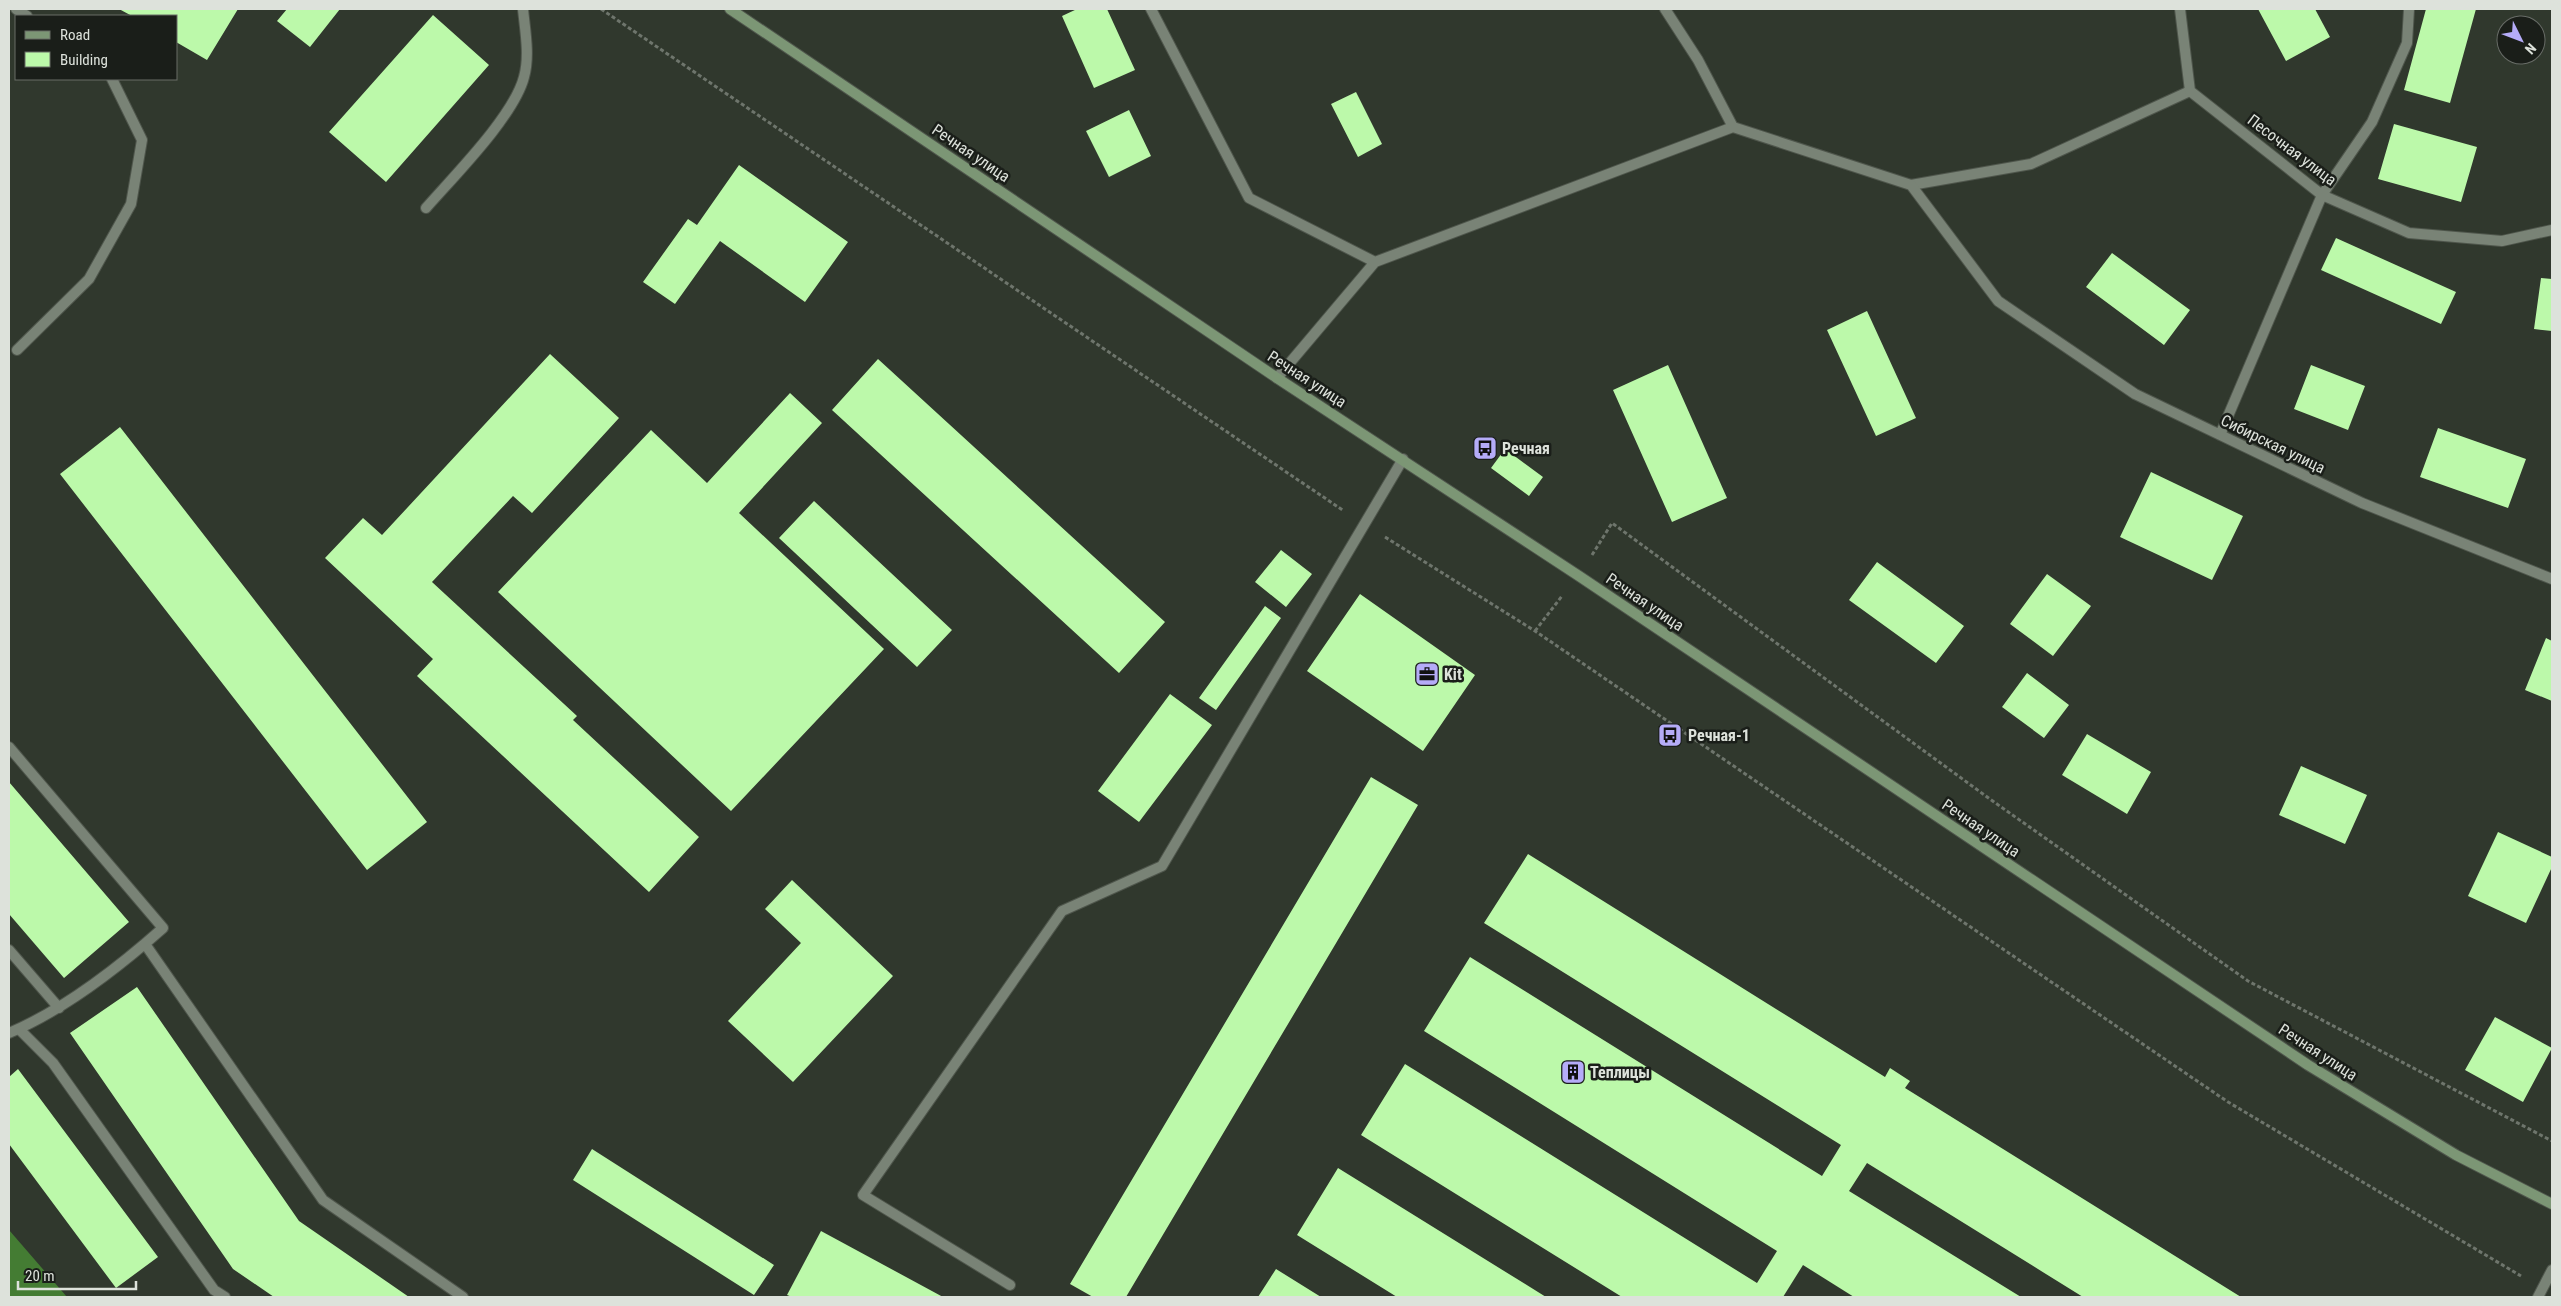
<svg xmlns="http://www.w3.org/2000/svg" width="2561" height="1306" font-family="'Roboto Condensed',sans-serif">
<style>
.water{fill:#447c33}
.building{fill:#bcf9aa}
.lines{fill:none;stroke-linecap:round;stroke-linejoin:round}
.lane-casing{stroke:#4f564c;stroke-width:12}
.street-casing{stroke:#4f564c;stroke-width:12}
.secondary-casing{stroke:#4f564c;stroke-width:12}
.path{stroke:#6e756c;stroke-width:3;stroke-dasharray:4 2.5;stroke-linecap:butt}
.lane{stroke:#798376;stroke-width:10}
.street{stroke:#798376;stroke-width:10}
.secondary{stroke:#7c9675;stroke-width:10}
.labels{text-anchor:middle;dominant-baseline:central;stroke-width:5;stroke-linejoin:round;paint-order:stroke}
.street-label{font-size:16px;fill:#dde2db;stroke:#1a1e19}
.poi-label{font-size:16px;font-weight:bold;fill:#dde2db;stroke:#1a1e19;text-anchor:start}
</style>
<rect width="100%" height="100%" fill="#30382d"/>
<path class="water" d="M 9,1230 L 67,1297 L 9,1297 Z"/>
<path class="building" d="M 119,9 L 238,9 L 207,60 L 176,42 L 176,16 L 132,16 Z
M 287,9 L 340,9 L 310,47 L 277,21 Z
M 1077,9 L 1107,9 L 1135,70 L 1094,88 L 1062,16 Z
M 2258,9 L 2315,9 L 2330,37 L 2286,61 Z
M 2426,9 L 2476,9 L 2450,103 L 2404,90 Z
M 433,15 L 489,65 L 386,182 L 329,132 Z
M 1356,92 L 1382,144 L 1358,157 L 1331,104 Z
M 1129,110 L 1151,156 L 1109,177 L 1086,131 Z
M 2394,124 L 2477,147 L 2461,202 L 2378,179 Z
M 739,165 L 848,242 L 805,302 L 720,241 L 675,304 L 643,282 L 688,219 L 697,225 Z
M 2336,238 L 2456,292 L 2441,324 L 2321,270 Z
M 2112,253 L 2190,310 L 2164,345 L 2086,287 Z
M 2541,278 L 2552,279 L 2552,331 L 2534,329 Z
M 1867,311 L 1916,418 L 1876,436 L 1827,330 Z
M 550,354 L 619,418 L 532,513 L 513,496 L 432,582 L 577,716 L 573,720 L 699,837 L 649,892 L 417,676 L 433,659 L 325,558 L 363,518 L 382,535 Z
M 878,359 L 1165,622 L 1119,673 L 832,410 Z
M 1668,365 L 1727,498 L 1672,522 L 1613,390 Z
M 2311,365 L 2365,386 L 2348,430 L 2294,409 Z
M 790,393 L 822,423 L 739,513 L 884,649 L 731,811 L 498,592 L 651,430 L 707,483 Z
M 120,427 L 427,822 L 367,870 L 60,474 Z
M 2438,428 L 2526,459 L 2508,508 L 2420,477 Z
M 1505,449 L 1543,477 L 1529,496 L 1491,468 Z
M 2151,472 L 2243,516 L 2212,580 L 2120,537 Z
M 814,501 L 952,630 L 917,667 L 779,538 Z
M 1281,550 L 1312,574 L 1286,607 L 1255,582 Z
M 1877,562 L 1964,626 L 1936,663 L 1849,600 Z
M 2047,574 L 2091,606 L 2053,656 L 2010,624 Z
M 1360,594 L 1475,675 L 1423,751 L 1307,671 Z
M 1265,606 L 1281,618 L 1216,710 L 1199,698 Z
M 2546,638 L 2552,641 L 2552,701 L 2525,690 Z
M 2027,673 L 2069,705 L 2044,738 L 2002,707 Z
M 1170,694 L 1212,725 L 1139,822 L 1098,791 Z
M 2087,734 L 2151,772 L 2127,814 L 2062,775 Z
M 2301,766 L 2367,795 L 2345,844 L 2279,815 Z
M 1371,777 L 1418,805 L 1126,1297 L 1093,1297 L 1070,1284 Z
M 9,782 L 129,922 L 64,978 L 9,914 Z
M 2498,832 L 2552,857 L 2552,867 L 2526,923 L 2468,896 Z
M 1528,854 L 1885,1077 L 1890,1068 L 1910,1081 L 1905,1088 L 2241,1297 L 2083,1297 L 1867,1163 L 1849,1191 L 2021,1297 L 1854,1297 L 1803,1265 L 1783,1297 L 1622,1297 L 1361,1135 L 1405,1064 L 1757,1283 L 1777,1251 L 1424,1031 L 1470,957 L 1822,1176 L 1841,1145 L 1484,923 Z
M 792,880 L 893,976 L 793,1082 L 728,1021 L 801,943 L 765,909 Z
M 137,987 L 299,1221 L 409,1297 L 274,1297 L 233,1269 L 70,1033 Z
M 2495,1017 L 2552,1048 L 2523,1102 L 2465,1070 Z
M 18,1069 L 158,1257 L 116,1288 L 9,1144 L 9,1077 Z
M 592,1149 L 774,1265 L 754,1295 L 573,1180 Z
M 1338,1168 L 1546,1297 L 1397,1297 L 1297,1235 Z
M 821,1231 L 943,1297 L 792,1297 L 787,1295 Z
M 1276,1269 L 1321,1297 L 1258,1297 Z"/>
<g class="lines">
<g class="lane-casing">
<path id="lane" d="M 16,9 L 27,16
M 1911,185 L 2031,164 L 2190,91
M 426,208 C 454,176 514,116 524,77 C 530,56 525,30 523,9
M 17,350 L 89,279 L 131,204 L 142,140 L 112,79
M 9,747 L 163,928 C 119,967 64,1010 9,1033
M 145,944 L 323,1200 L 463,1297
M 9,950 L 59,1008
M 19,1029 L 53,1063 L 214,1290 L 225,1297
M 1010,1285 L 863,1195 L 1062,911 L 1162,866 L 1403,459
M 2538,1297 L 2552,1270"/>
</g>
<g class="street-casing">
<path id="street" d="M 1151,9 L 1249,198 L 1375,262
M 1665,9 L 1698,60 L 1733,127 L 1911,185 L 1998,301 L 2135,394 L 2362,503 L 2552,579
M 2180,9 L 2190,91 L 2322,195 L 2409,233 L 2502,241 L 2552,230
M 1277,378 L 1375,262 L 1733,127
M 2220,435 L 2322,195 L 2372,122 L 2407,43 L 2409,9"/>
</g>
<g class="secondary-casing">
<path id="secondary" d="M 730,9 L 1277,378 L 1579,576 L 2308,1065 L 2456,1155 L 2552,1204"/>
</g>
<path class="path" d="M 601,9 L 1344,511
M 1385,537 L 1535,631 L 2228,1102 L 2521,1276
M 1592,555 L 1612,523 L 1994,802 L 2248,981 L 2552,1141
M 1535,631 L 1562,596"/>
<use href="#lane" class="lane"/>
<use href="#street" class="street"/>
<use href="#secondary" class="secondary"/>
</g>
<defs>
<g id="bus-square" transform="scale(1.25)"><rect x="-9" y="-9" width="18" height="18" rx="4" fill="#b5acf8" stroke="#1a1e19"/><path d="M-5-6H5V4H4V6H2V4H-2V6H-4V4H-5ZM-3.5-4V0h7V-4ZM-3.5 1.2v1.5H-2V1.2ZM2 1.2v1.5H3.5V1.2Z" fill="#111"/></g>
<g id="office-square" transform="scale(1.25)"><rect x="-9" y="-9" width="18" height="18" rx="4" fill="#b5acf8" stroke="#1a1e19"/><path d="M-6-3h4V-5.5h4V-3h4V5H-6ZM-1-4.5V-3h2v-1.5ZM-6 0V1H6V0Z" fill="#111"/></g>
<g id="building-square" transform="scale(1.25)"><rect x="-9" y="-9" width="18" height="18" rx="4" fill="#b5acf8" stroke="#1a1e19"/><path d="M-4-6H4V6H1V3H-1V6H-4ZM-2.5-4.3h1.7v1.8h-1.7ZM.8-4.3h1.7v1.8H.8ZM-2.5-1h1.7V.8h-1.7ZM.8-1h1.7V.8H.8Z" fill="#111"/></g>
</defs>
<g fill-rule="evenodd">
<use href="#bus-square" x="1485" y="448"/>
<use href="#office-square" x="1427" y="674"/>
<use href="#bus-square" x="1670" y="735"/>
<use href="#building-square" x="1573" y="1072"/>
</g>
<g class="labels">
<g class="street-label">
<text transform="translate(2292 150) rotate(37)">Песочная улица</text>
<text transform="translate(971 153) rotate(34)">Речная улица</text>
<text transform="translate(1307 379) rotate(33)">Речная улица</text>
<text transform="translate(2273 444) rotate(26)">Сибирская улица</text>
<text transform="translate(1645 602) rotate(34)">Речная улица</text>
<text transform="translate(1981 828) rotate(34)">Речная улица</text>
<text transform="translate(2318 1052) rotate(33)">Речная улица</text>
</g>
<g class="poi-label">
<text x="1502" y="448">Речная</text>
<text x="1444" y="674">Kit</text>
<text x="1688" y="735">Речная-1</text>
<text x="1590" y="1072">Теплицы</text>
</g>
</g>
<rect width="2561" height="1306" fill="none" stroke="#dde2db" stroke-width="20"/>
<rect x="15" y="15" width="162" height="65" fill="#1a1e19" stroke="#686c67"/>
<rect x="25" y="31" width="25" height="8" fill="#7c9675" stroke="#686c67"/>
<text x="60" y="40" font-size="15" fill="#dde2db">Road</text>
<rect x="25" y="52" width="25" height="15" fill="#bcf9aa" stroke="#686c67"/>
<text x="60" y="65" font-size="15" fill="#dde2db">Building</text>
<g transform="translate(2521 40) rotate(132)"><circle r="24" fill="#1a1e19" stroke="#686c67"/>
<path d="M0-4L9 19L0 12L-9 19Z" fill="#b5acf8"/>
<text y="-8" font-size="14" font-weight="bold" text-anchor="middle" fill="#dde2db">N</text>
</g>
<path d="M18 1281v8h118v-8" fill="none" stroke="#dde2db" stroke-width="2.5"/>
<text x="25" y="1281" font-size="15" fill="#dde2db" stroke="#1a1e19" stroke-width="4" paint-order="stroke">20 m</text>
</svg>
